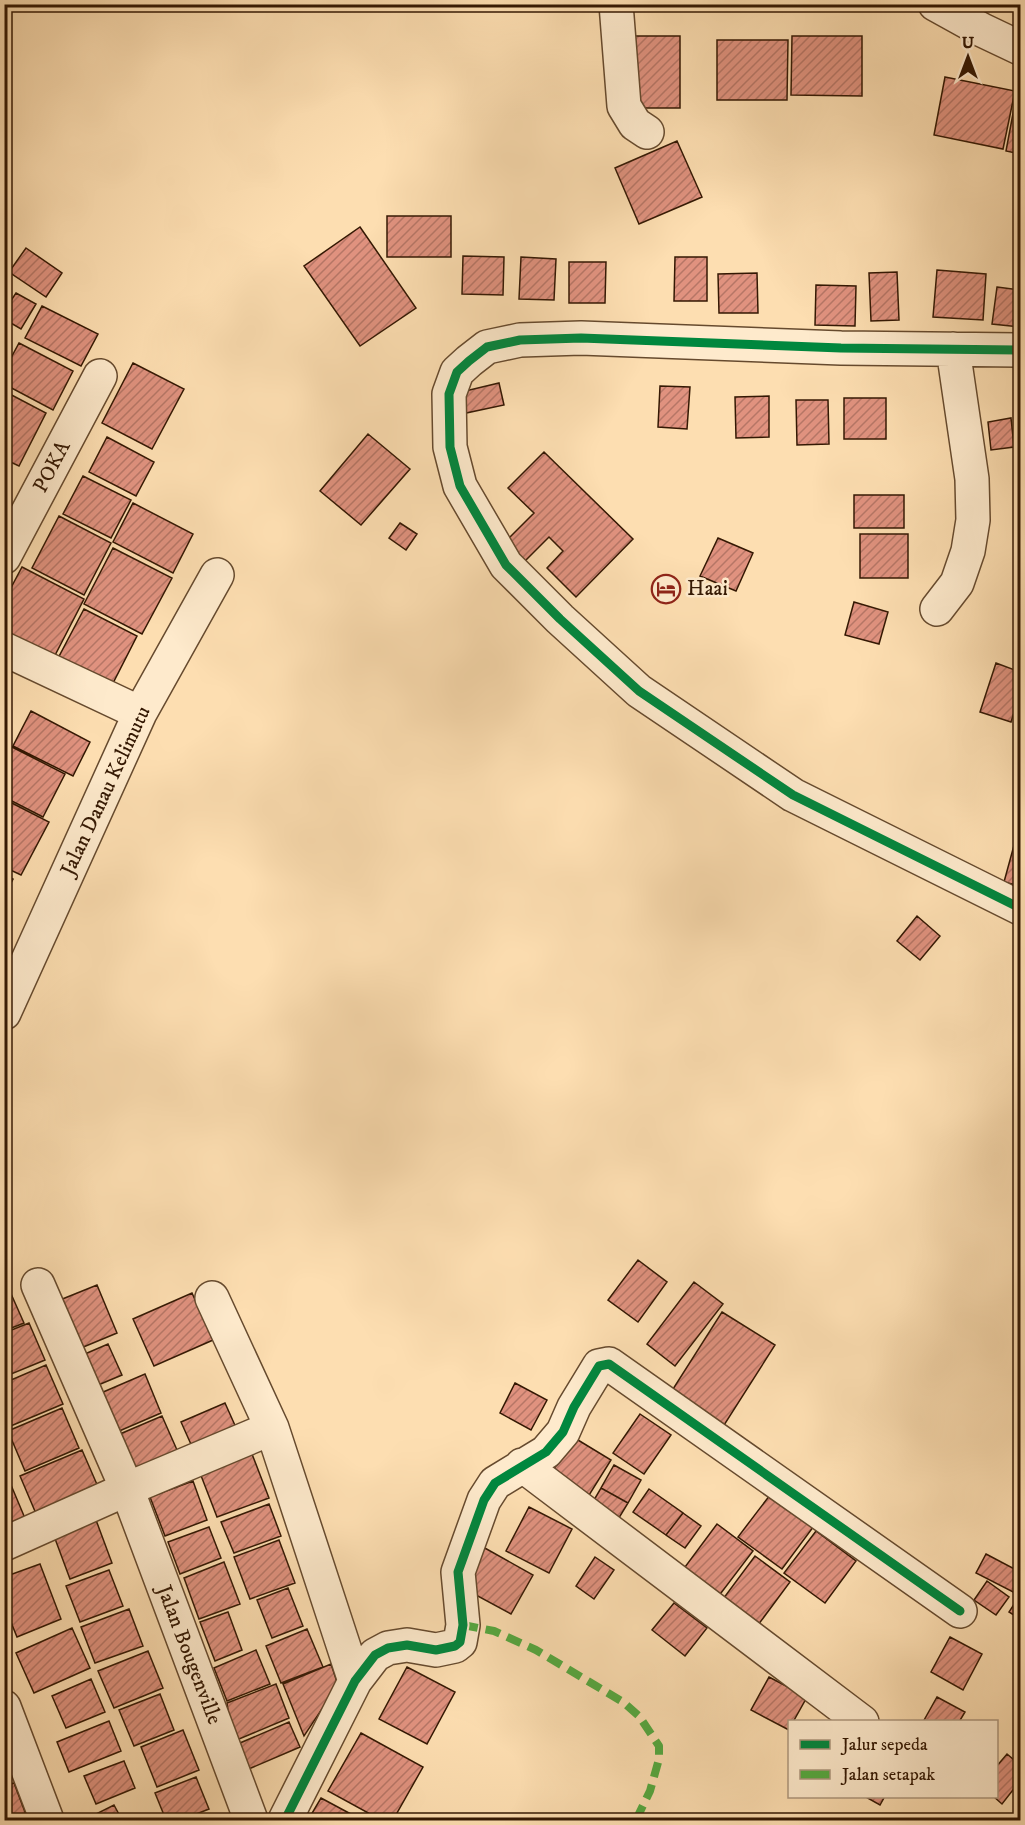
<svg xmlns="http://www.w3.org/2000/svg" width="1025" height="1825" font-family="'IM FELL DW Pica',serif">
<style>
.building{fill:url(#building-hatch);stroke:#341803;stroke-width:1.5}
.lines{fill:none;stroke-linecap:round;stroke-linejoin:round}
.minor-casing{stroke:#664a2e;stroke-width:36}
.minor{stroke:#feeacc;stroke-width:33}
.quiet{stroke:#54a940;stroke-width:8;stroke-dasharray:15 8;stroke-linecap:butt}
.cycleway-casing{stroke:#feeacc;stroke-width:13}
.cycleway{stroke:#00873e;stroke-width:9}
.labels{text-anchor:middle;dominant-baseline:central;stroke-width:5;stroke-linejoin:round;paint-order:stroke}
.street-label{font-size:21px;fill:#341803;stroke:#feeacc}
.poi-label{font-size:21px;fill:#341803;stroke:#feeacc;text-anchor:start}
</style>
<defs>
<pattern id="building-hatch" width="6" height="6" patternUnits="userSpaceOnUse" patternTransform="scale(1.5)"><rect width="6" height="6" fill="#e0927f"/><path d="M-1 1l2-2M0 6l6-6M5 7l2-2" fill="none" stroke="#b67666"/></pattern>
</defs>
<rect width="100%" height="100%" fill="#fddeb1"/>
<filter id="stains"><feTurbulence type="fractalNoise" baseFrequency=".00333" numOctaves="4"/><feColorMatrix values="0 0 0 0 .2 0 0 0 0 .09 0 0 0 0 .02 0 0 0 .5 -.17"/></filter>
<radialGradient id="worn" r=".72"><stop offset=".6" stop-color="#630" stop-opacity="0"/><stop offset="1" stop-color="#630" stop-opacity=".3"/></radialGradient>
<path class="building" d="M 627,36 L 680,36 L 680,108 L 627,108 Z
M 792,36 L 862,36 L 862,96 L 791,95 Z
M 717,40 L 788,40 L 787,100 L 717,100 Z
M 945,77 L 1015,91 L 1003,149 L 934,135 Z
M 1017,92 L 1020,93 L 1020,154 L 1006,151 Z
M 677,141 L 702,197 L 639,224 L 615,168 Z
M 387,216 L 451,216 L 451,257 L 387,257 Z
M 360,227 L 416,308 L 360,346 L 304,266 Z
M 26,248 L 62,273 L 46,297 L 9,272 Z
M 463,256 L 504,257 L 503,295 L 462,294 Z
M 521,257 L 556,259 L 554,300 L 519,299 Z
M 675,257 L 707,257 L 707,301 L 674,301 Z
M 569,262 L 606,262 L 605,303 L 569,303 Z
M 937,270 L 986,274 L 983,320 L 933,317 Z
M 897,272 L 899,320 L 871,321 L 869,273 Z
M 757,273 L 758,313 L 719,313 L 718,274 Z
M 816,285 L 856,286 L 855,326 L 815,325 Z
M 997,287 L 1020,290 L 1020,327 L 992,324 Z
M 16,293 L 36,304 L 21,329 L 4,319 L 4,311 Z
M 42,306 L 98,334 L 81,366 L 25,338 Z
M 19,343 L 73,371 L 53,410 L 4,384 L 4,371 Z
M 133,363 L 184,389 L 152,449 L 102,423 Z
M 499,383 L 504,405 L 466,413 L 461,392 Z
M 660,386 L 690,387 L 687,429 L 658,427 Z
M 4,391 L 46,413 L 19,466 L 4,459 Z
M 769,396 L 769,437 L 736,438 L 735,397 Z
M 844,398 L 886,398 L 886,439 L 844,439 Z
M 796,400 L 828,400 L 829,444 L 797,445 Z
M 1011,418 L 1014,447 L 991,450 L 988,422 Z
M 368,434 L 410,469 L 361,525 L 320,491 Z
M 107,437 L 154,462 L 136,496 L 89,472 Z
M 544,452 L 633,539 L 576,597 L 547,568 L 563,551 L 549,537 L 523,563 L 503,544 L 534,513 L 508,488 Z
M 83,476 L 131,500 L 111,538 L 63,514 Z
M 854,495 L 904,495 L 904,528 L 854,528 Z
M 133,503 L 193,534 L 173,573 L 113,542 Z
M 59,516 L 111,543 L 84,595 L 32,568 Z
M 400,523 L 417,534 L 406,550 L 389,538 Z
M 860,534 L 908,534 L 908,578 L 860,578 Z
M 718,538 L 753,553 L 736,591 L 700,576 Z
M 113,548 L 172,578 L 142,634 L 84,604 Z
M 22,567 L 84,599 L 51,663 L 4,640 L 4,601 Z
M 854,602 L 888,612 L 879,644 L 845,635 Z
M 84,609 L 137,636 L 109,691 L 55,664 Z
M 996,663 L 1020,672 L 1020,693 L 1011,722 L 980,712 Z
M 4,702 L 11,706 L 4,719 Z
M 31,711 L 90,742 L 73,776 L 13,746 Z
M 8,745 L 65,774 L 43,817 L 4,797 L 4,752 Z
M 4,799 L 49,822 L 21,875 L 4,867 Z
M 1019,827 L 1020,828 L 1020,886 L 1004,882 Z
M 4,875 L 13,879 L 4,897 Z
M 917,916 L 940,936 L 920,960 L 897,941 Z
M 638,1260 L 667,1282 L 638,1322 L 608,1300 Z
M 4,1278 L 24,1323 L 4,1331 Z
M 694,1282 L 723,1304 L 675,1366 L 647,1344 Z
M 97,1285 L 117,1333 L 81,1348 L 60,1300 Z
M 192,1293 L 213,1340 L 154,1366 L 133,1319 Z
M 722,1312 L 775,1345 L 719,1433 L 666,1400 Z
M 29,1323 L 45,1360 L 4,1377 L 4,1333 Z
M 108,1344 L 122,1375 L 91,1388 L 78,1357 Z
M 46,1365 L 63,1404 L 6,1428 L 4,1423 L 4,1383 Z
M 145,1374 L 161,1413 L 110,1435 L 94,1396 Z
M 515,1383 L 547,1400 L 531,1430 L 500,1413 Z
M 225,1403 L 238,1432 L 194,1451 L 181,1422 Z
M 62,1408 L 79,1448 L 25,1471 L 8,1431 Z
M 640,1414 L 671,1435 L 644,1474 L 613,1453 Z
M 162,1416 L 181,1459 L 132,1480 L 113,1437 Z
M 573,1437 L 611,1460 L 586,1500 L 549,1477 Z
M 82,1450 L 99,1489 L 37,1516 L 20,1476 Z
M 252,1454 L 269,1498 L 217,1517 L 200,1473 Z
M 614,1465 L 641,1480 L 628,1503 L 601,1488 Z
M 193,1481 L 207,1520 L 165,1536 L 150,1497 Z
M 11,1485 L 27,1523 L 4,1533 L 4,1488 Z
M 601,1488 L 628,1503 L 614,1526 L 587,1512 Z
M 649,1489 L 683,1513 L 666,1535 L 633,1512 Z
M 770,1495 L 814,1526 L 782,1569 L 738,1537 Z
M 269,1504 L 281,1536 L 234,1553 L 221,1522 Z
M 529,1507 L 572,1529 L 549,1573 L 506,1551 Z
M 683,1513 L 701,1526 L 685,1548 L 666,1535 Z
M 96,1520 L 112,1563 L 70,1579 L 54,1536 Z
M 717,1524 L 753,1551 L 718,1597 L 682,1571 Z
M 209,1527 L 221,1558 L 180,1574 L 168,1542 Z
M 816,1531 L 856,1561 L 825,1603 L 784,1573 Z
M 279,1540 L 295,1583 L 250,1599 L 234,1557 Z
M 483,1547 L 533,1575 L 511,1614 L 461,1587 Z
M 986,1554 L 1020,1572 L 1020,1587 L 1017,1594 L 976,1573 Z
M 755,1556 L 790,1582 L 758,1625 L 723,1599 Z
M 595,1557 L 614,1570 L 594,1599 L 576,1586 Z
M 224,1562 L 240,1604 L 199,1619 L 184,1578 Z
M 40,1564 L 61,1619 L 17,1637 L 4,1605 L 4,1577 Z
M 109,1570 L 123,1606 L 80,1622 L 66,1586 Z
M 987,1581 L 1009,1597 L 996,1615 L 974,1600 Z
M 288,1588 L 303,1626 L 272,1638 L 257,1600 Z
M 1020,1595 L 1020,1619 L 1009,1612 Z
M 674,1603 L 707,1628 L 685,1656 L 652,1630 Z
M 129,1609 L 143,1646 L 95,1663 L 81,1627 Z
M 228,1612 L 242,1650 L 215,1661 L 200,1622 Z
M 72,1628 L 90,1668 L 34,1693 L 16,1653 Z
M 307,1629 L 323,1667 L 281,1683 L 266,1646 Z
M 950,1637 L 982,1654 L 963,1690 L 931,1672 Z
M 256,1650 L 270,1684 L 227,1701 L 214,1668 Z
M 148,1651 L 163,1688 L 114,1708 L 98,1671 Z
M 331,1664 L 338,1685 L 304,1736 L 283,1684 Z
M 407,1667 L 455,1692 L 427,1744 L 379,1719 Z
M 769,1677 L 807,1697 L 793,1722 L 790,1722 L 789,1730 L 751,1710 Z
M 91,1679 L 105,1712 L 66,1728 L 52,1696 Z
M 276,1684 L 289,1718 L 232,1742 L 227,1703 Z
M 160,1694 L 174,1730 L 134,1746 L 119,1710 Z
M 937,1697 L 965,1712 L 959,1722 L 923,1722 Z
M 109,1721 L 121,1751 L 69,1772 L 57,1742 Z
M 289,1722 L 300,1747 L 244,1771 L 233,1746 Z
M 183,1730 L 199,1770 L 157,1787 L 141,1747 Z
M 361,1733 L 423,1767 L 393,1820 L 381,1820 L 328,1791 Z
M 1007,1754 L 1020,1765 L 1020,1781 L 1002,1804 L 993,1796 L 996,1796 L 996,1767 Z
M 124,1761 L 135,1788 L 96,1804 L 84,1776 Z
M 196,1777 L 209,1809 L 181,1820 L 166,1820 L 155,1793 Z
M 14,1783 L 28,1820 L 4,1820 L 4,1786 Z
M 864,1796 L 885,1796 L 880,1805 Z
M 321,1798 L 362,1820 L 308,1820 Z
M 114,1805 L 122,1820 L 89,1820 L 88,1818 Z"/>
<g class="lines">
<g class="minor-casing">
<path id="minor" d="M 616,4 L 624,106 L 635,124 L 647,132
M 935,4 L 982,30 L 1020,48
M 1020,350 L 841,348 L 581,338 L 520,340 L 487,347 L 469,361 L 457,372 L 449,394 L 450,447 L 460,486 L 506,565 L 560,619 L 639,691 L 793,795 L 1020,908
M 4,557 L 100,376
M 937,609 L 957,583 L 968,551 L 973,520 L 972,479 L 953,349
M 4,649 L 140,713
M 4,1013 L 140,713 L 217,575
M 38,1285 L 127,1489 L 251,1820
M 212,1298 L 272,1428
M 522,1465 L 862,1722
M 4,1544 L 127,1489 L 272,1428 L 355,1681
M 4,1707 L 47,1820
M 285,1820 L 355,1681 L 375,1655 L 388,1648 L 407,1645 L 436,1650 L 455,1646 L 460,1642 L 463,1625 L 458,1572 L 484,1500 L 495,1483 L 546,1452 L 563,1432 L 574,1407 L 599,1366 L 609,1364 L 960,1611"/>
</g>
<use href="#minor" class="minor"/>
<path class="quiet" d="M 463,1625 L 494,1631 L 536,1650 L 623,1702 L 639,1716 L 659,1746 L 659,1759 L 650,1791 L 636,1820"/>
<g class="cycleway-casing">
<path id="cycleway" d="M 1020,350 L 841,348 L 581,338 L 520,340 L 487,347 L 469,361 L 457,372 L 449,394 L 450,447 L 460,486 L 506,565 L 560,619 L 639,691 L 793,795 L 1020,908
M 285,1820 L 355,1681 L 375,1655 L 388,1648 L 407,1645 L 436,1650 L 455,1646 L 460,1642 L 463,1625 L 458,1572 L 484,1500 L 495,1483 L 546,1452 L 563,1432 L 574,1407 L 599,1366 L 609,1364 L 960,1611"/>
</g>
<use href="#cycleway" class="cycleway"/>
</g>
<defs>
<g id="hotel-ring" transform="scale(1.5)"><circle r="9.5" fill="#feeacc" stroke="#8f2418" stroke-width="1.5"/><path d="M-6-4.5h1.5V1H6V5H4.5V3h-9V5H-6ZM-4 0a1.8 1.8 0 1 1 3.6 0ZM.5 0V-2.5h3Q6-2.5 6 0Z" fill="#8f2418"/></g>
</defs>
<g fill-rule="evenodd">
<use href="#hotel-ring" x="666" y="589"/>
</g>
<g class="labels">
<g class="street-label">
<text transform="translate(52 467) rotate(-62)">POKA</text>
<text transform="translate(106 791) rotate(-65)">Jalan Danau Kelimutu</text>
<text transform="translate(189 1655) rotate(69)">Jalan Bougenville</text>
</g>
<g class="poi-label">
<text x="687" y="589">Haai</text>
</g>
</g>
<rect width="1025" height="1825" fill="none" stroke="#fddeb1" stroke-width="24"/>
<rect x="6" y="6" width="1013" height="1813" fill="none" stroke="#341803" stroke-width="3"/>
<rect x="12" y="12" width="1001" height="1801" fill="none" stroke="#341803" stroke-width="1.5"/>
<rect x="788" y="1720" width="210" height="78" fill="#feeacc" stroke="#ad967c" stroke-width="1.5"/>
<rect x="800" y="1740" width="30" height="9" fill="#00873e" stroke="#ad967c" stroke-width="1.5"/>
<text x="842" y="1750" font-size="18" fill="#341803">Jalur sepeda</text>
<rect x="800" y="1770" width="30" height="9" fill="#54a940" stroke="#ad967c" stroke-width="1.5"/>
<text x="842" y="1780" font-size="18" fill="#341803">Jalan setapak</text>
<g transform="translate(968 57)" stroke="#feeacc" stroke-width="4.5" paint-order="stroke">
<path d="M0-4.5L10 22L0 15L-10 22Z" fill="#341803"/>
<text y="-9" font-size="16" font-weight="bold" text-anchor="middle" fill="#341803">U</text>
</g>
<rect width="100%" height="100%" filter="url(#stains)"/>
<rect width="100%" height="100%" fill="url(#worn)"/>
</svg>
